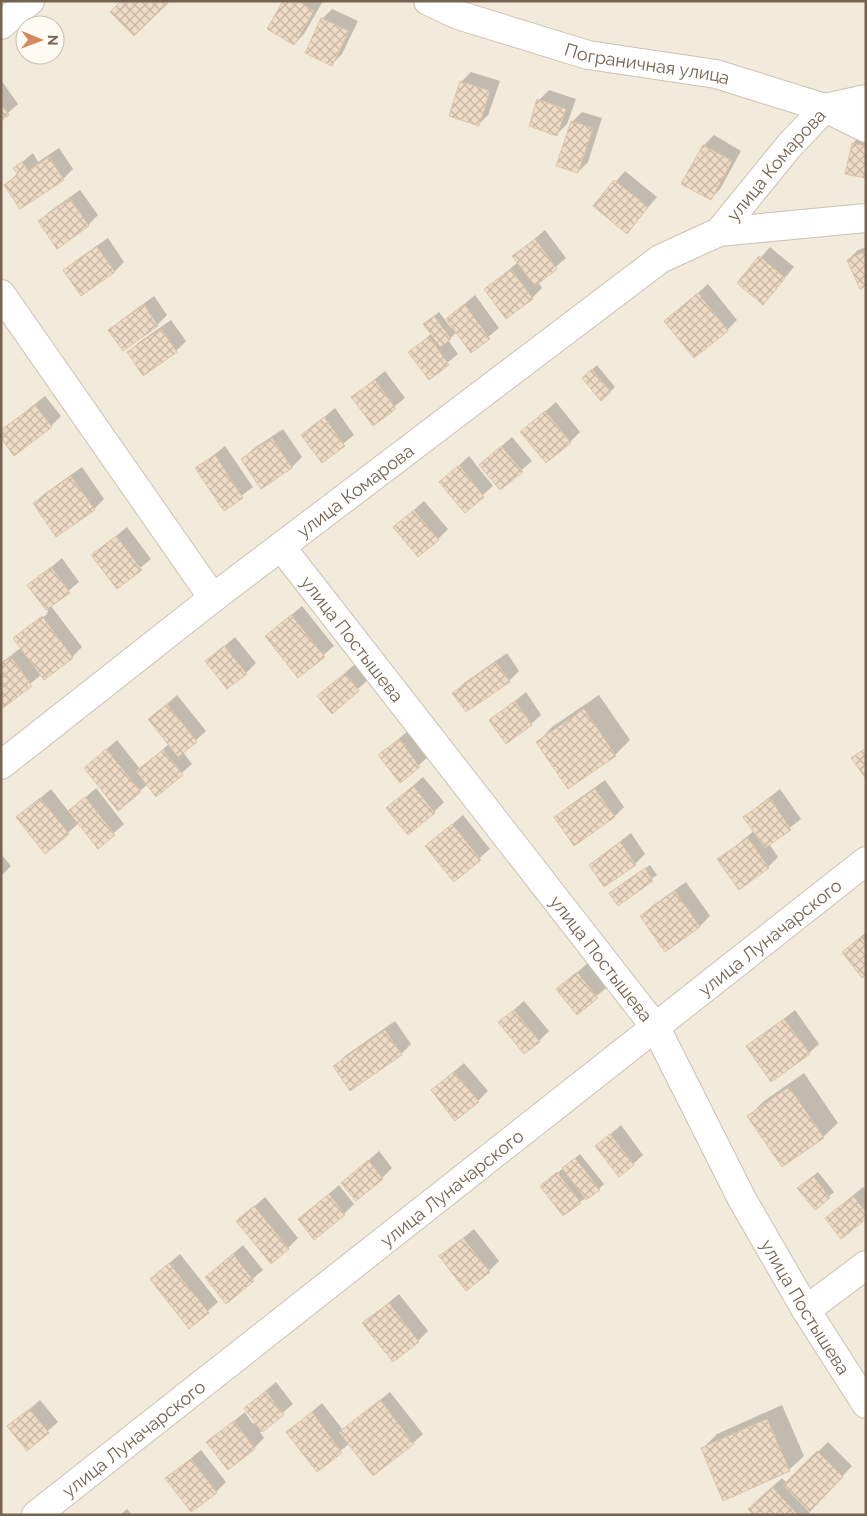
<svg xmlns="http://www.w3.org/2000/svg" width="867" height="1516" font-family="Raleway,sans-serif">
<style>
.residential{fill:#f2eadb;fill-rule:evenodd}
.shadow{fill:#0003}
.building{fill:url(#building-cross-hatch);stroke:#dfc4a8}
.lines{fill:none;stroke-linecap:round;stroke-linejoin:round}
.minor-casing{stroke:#cdc1b3;stroke-width:30}
.minor{stroke:#fff;stroke-width:28}
.labels{text-anchor:middle;dominant-baseline:central;stroke-width:4;stroke-linejoin:round;paint-order:stroke}
.street-label{font-size:18px;fill:#756251;stroke:#fefbf3}
</style>
<defs>
<pattern id="building-cross-hatch" width="8" height="8" patternUnits="userSpaceOnUse" patternTransform="scale(1.25)"><rect width="8" height="8" fill="#eedbc6"/><path d="M0 0l8 8M0 8l8-8" fill="none" stroke="#c5b5a3"/></pattern>
</defs>
<rect width="100%" height="100%" fill="#fbf7ec"/>
<path class="residential" d="M 1,1 L 866,1 L 866,1515 L 1,1515 ZM 25,25 L 55,25 L 55,55 L 25,55 Z"/>
<path class="shadow" d="M 285,1 L 323,1 L 304,34 L 294,44 Z
M 332,9 L 358,21 L 342,54 L 332,64 L 307,52 L 322,19 Z
M 471,72 L 500,81 L 488,115 L 478,125 L 461,82 Z
M 1,80 L 18,104 L 1,119 Z
M 549,90 L 576,99 L 567,124 L 557,134 L 539,100 Z
M 582,112 L 602,118 L 588,162 L 578,172 L 572,122 Z
M 863,133 L 866,134 L 866,177 L 853,143 Z
M 714,135 L 741,151 L 720,189 L 710,199 L 704,145 Z
M 59,148 L 73,169 L 63,179 L 20,208 L 5,185 L 18,173 L 15,168 L 33,153 L 38,162 Z
M 625,171 L 657,197 L 627,232 L 595,206 Z
M 80,190 L 98,215 L 88,225 L 39,222 L 49,212 Z
M 545,230 L 566,258 L 538,282 L 542,288 L 532,298 L 486,289 L 518,262 L 514,256 Z
M 108,238 L 124,262 L 114,272 L 65,271 L 75,261 Z
M 770,247 L 794,267 L 763,303 L 738,283 Z
M 866,247 L 866,285 L 848,260 L 858,250 Z
M 708,284 L 737,320 L 727,330 L 666,321 Z
M 475,295 L 499,328 L 471,351 L 457,332 L 448,340 L 458,354 L 429,378 L 410,352 L 431,334 L 424,324 L 439,312 L 451,328 L 453,326 L 447,319 Z
M 154,296 L 167,315 L 157,325 L 110,331 L 120,321 Z
M 171,320 L 186,341 L 176,351 L 128,353 L 138,343 Z
M 597,365 L 615,387 L 610,392 L 588,373 Z
M 385,371 L 405,398 L 373,424 L 353,397 Z
M 45,396 L 61,416 L 51,426 L 1,431 Z
M 556,402 L 580,432 L 570,442 L 522,432 Z
M 335,408 L 354,435 L 322,461 L 303,435 Z
M 283,429 L 302,457 L 292,467 L 262,487 L 243,459 L 253,449 Z
M 512,437 L 532,461 L 500,489 L 480,465 Z
M 225,446 L 253,487 L 224,509 L 197,468 Z
M 469,456 L 493,486 L 465,511 L 441,482 Z
M 82,467 L 104,499 L 94,509 L 57,536 L 34,504 L 44,494 Z
M 424,501 L 448,529 L 438,539 L 395,527 Z
M 127,527 L 151,559 L 117,587 L 93,555 Z
M 62,558 L 79,582 L 51,606 L 82,647 L 72,657 L 42,674 L 3,706 L 1,704 L 1,663 L 22,647 L 15,638 L 24,629 L 24,632 L 47,614 L 48,611 L 29,586 Z
M 302,606 L 334,646 L 299,676 L 267,636 Z
M 235,637 L 256,663 L 246,673 L 207,661 Z
M 507,653 L 519,671 L 509,681 L 454,693 L 464,683 Z
M 355,664 L 368,680 L 332,712 L 319,696 Z
M 526,692 L 541,715 L 531,724 L 491,720 Z
M 177,695 L 206,731 L 183,752 L 192,764 L 156,795 L 148,784 L 140,791 L 85,768 L 117,740 L 140,769 L 169,744 L 150,719 Z
M 599,695 L 630,740 L 615,755 L 538,742 L 552,727 Z
M 409,730 L 429,756 L 401,781 L 380,755 Z
M 423,777 L 444,802 L 434,812 L 388,808 Z
M 605,780 L 624,807 L 614,817 L 556,817 L 566,808 Z
M 96,788 L 124,824 L 98,847 L 79,823 L 46,852 L 18,817 L 51,789 L 69,812 Z
M 780,789 L 801,819 L 769,844 L 778,857 L 768,867 L 719,859 L 754,831 L 744,817 Z
M 463,815 L 490,849 L 454,880 L 427,846 Z
M 631,833 L 645,854 L 635,864 L 590,865 Z
M 1,854 L 11,866 L 1,876 Z
M 650,865 L 657,875 L 618,904 L 615,889 Z
M 686,882 L 710,916 L 700,926 L 666,950 L 642,916 L 652,906 Z
M 866,932 L 866,973 L 844,952 Z
M 588,963 L 607,987 L 577,1013 L 558,989 Z
M 524,1001 L 549,1031 L 539,1041 L 500,1022 Z
M 795,1010 L 819,1044 L 809,1053 L 748,1046 Z
M 395,1021 L 411,1044 L 401,1054 L 335,1066 L 345,1056 Z
M 464,1063 L 488,1091 L 478,1101 L 432,1090 Z
M 804,1073 L 838,1123 L 823,1137 L 749,1116 L 764,1101 Z
M 621,1125 L 643,1155 L 633,1164 L 597,1146 Z
M 379,1151 L 392,1168 L 382,1178 L 343,1183 Z
M 580,1154 L 604,1184 L 599,1189 L 580,1202 L 542,1186 Z
M 818,1172 L 834,1192 L 815,1208 L 804,1184 Z
M 339,1185 L 354,1204 L 344,1214 L 300,1219 Z
M 863,1187 L 866,1190 L 866,1217 L 826,1218 Z
M 265,1197 L 298,1238 L 288,1248 L 238,1221 Z
M 474,1229 L 499,1261 L 489,1271 L 441,1256 Z
M 243,1245 L 263,1270 L 226,1302 L 206,1277 Z
M 180,1254 L 218,1302 L 190,1327 L 151,1279 Z
M 399,1294 L 428,1331 L 418,1341 L 364,1323 Z
M 276,1382 L 293,1404 L 260,1432 L 264,1438 L 254,1448 L 228,1468 L 208,1442 L 245,1412 L 253,1424 L 255,1422 L 245,1408 Z
M 390,1392 L 423,1434 L 413,1443 L 350,1443 L 317,1470 L 288,1432 L 322,1403 L 343,1430 Z
M 40,1400 L 58,1422 L 27,1449 L 9,1427 Z
M 782,1405 L 804,1456 L 789,1470 L 702,1449 L 717,1434 Z
M 828,1442 L 852,1466 L 807,1515 L 755,1515 L 759,1499 L 782,1478 L 787,1483 Z
M 201,1450 L 226,1482 L 216,1492 L 167,1478 Z
M 127,1509 L 132,1515 L 120,1515 Z"/>
<path class="building" d="M 121,1 L 170,1 L 134,36 L 110,12 Z
M 283,1 L 298,1 L 314,11 L 294,45 L 267,29 Z
M 321,18 L 349,31 L 332,66 L 305,53 Z
M 460,81 L 490,91 L 479,126 L 449,116 Z
M 537,99 L 566,109 L 557,136 L 529,126 Z
M 1,104 L 9,115 L 1,121 Z
M 571,121 L 593,128 L 578,173 L 556,166 Z
M 852,143 L 866,146 L 866,178 L 845,174 Z
M 703,145 L 732,161 L 711,200 L 681,184 Z
M 49,157 L 64,180 L 20,209 L 4,185 L 18,175 L 13,168 L 22,162 L 28,171 Z
M 614,180 L 648,207 L 627,234 L 593,206 Z
M 70,199 L 89,226 L 57,249 L 38,221 Z
M 535,239 L 557,269 L 535,286 L 512,256 Z
M 97,247 L 115,272 L 81,296 L 63,270 Z
M 866,251 L 866,286 L 860,289 L 847,260 Z
M 759,256 L 785,278 L 763,305 L 737,283 Z
M 511,269 L 533,299 L 506,319 L 484,289 Z
M 698,293 L 728,331 L 694,358 L 664,321 Z
M 464,304 L 490,339 L 471,353 L 446,319 Z
M 144,305 L 158,326 L 123,351 L 108,330 Z
M 434,316 L 451,339 L 440,347 L 423,324 Z
M 161,329 L 177,352 L 143,376 L 127,352 Z
M 429,337 L 449,365 L 429,380 L 408,352 Z
M 592,369 L 611,392 L 601,401 L 582,378 Z
M 375,380 L 396,409 L 373,426 L 351,397 Z
M 35,405 L 52,427 L 14,456 L 1,438 L 1,430 Z
M 545,411 L 571,443 L 546,463 L 520,432 Z
M 324,417 L 345,446 L 322,463 L 301,435 Z
M 272,438 L 292,468 L 261,489 L 241,459 Z
M 501,446 L 523,472 L 500,490 L 479,465 Z
M 215,455 L 243,498 L 224,511 L 195,468 Z
M 459,465 L 484,497 L 465,513 L 439,482 Z
M 71,476 L 95,510 L 56,537 L 33,503 Z
M 414,510 L 439,540 L 418,557 L 393,527 Z
M 116,536 L 142,570 L 117,589 L 91,555 Z
M 51,567 L 70,593 L 46,610 L 27,585 Z
M 291,615 L 325,657 L 298,678 L 265,636 Z
M 42,616 L 73,658 L 44,680 L 13,638 Z
M 224,646 L 247,674 L 227,689 L 205,661 Z
M 11,657 L 32,686 L 3,708 L 1,664 Z
M 496,662 L 510,682 L 466,712 L 452,693 Z
M 345,673 L 359,691 L 332,714 L 317,696 Z
M 515,701 L 532,725 L 506,744 L 489,720 Z
M 167,704 L 197,742 L 178,757 L 148,719 Z
M 584,709 L 616,756 L 568,789 L 536,742 Z
M 399,739 L 420,767 L 400,783 L 378,755 Z
M 866,748 L 866,779 L 851,758 Z
M 106,749 L 141,792 L 118,811 L 84,768 Z
M 163,750 L 183,775 L 156,797 L 136,771 Z
M 413,786 L 435,813 L 408,835 L 386,808 Z
M 595,789 L 615,817 L 574,846 L 554,817 Z
M 85,797 L 115,835 L 98,849 L 68,811 Z
M 40,798 L 69,834 L 45,854 L 16,817 Z
M 770,798 L 791,830 L 765,848 L 743,817 Z
M 452,824 L 481,860 L 454,882 L 425,846 Z
M 748,838 L 769,868 L 739,890 L 717,859 Z
M 620,842 L 636,865 L 604,887 L 589,865 Z
M 645,868 L 653,881 L 618,906 L 609,893 Z
M 675,891 L 700,927 L 665,952 L 640,916 Z
M 861,937 L 866,943 L 866,975 L 862,978 L 842,952 Z
M 577,972 L 598,998 L 577,1015 L 556,989 Z
M 514,1010 L 540,1042 L 524,1054 L 498,1022 Z
M 784,1019 L 810,1054 L 771,1082 L 746,1046 Z
M 385,1030 L 402,1055 L 350,1091 L 333,1066 Z
M 454,1072 L 479,1102 L 455,1121 L 431,1090 Z
M 789,1087 L 824,1138 L 782,1167 L 747,1116 Z
M 610,1134 L 634,1165 L 619,1177 L 595,1146 Z
M 575,1158 L 600,1190 L 586,1200 L 562,1168 Z
M 368,1160 L 383,1179 L 356,1201 L 341,1183 Z
M 557,1172 L 581,1203 L 563,1216 L 540,1186 Z
M 813,1176 L 830,1198 L 815,1210 L 797,1188 Z
M 329,1194 L 345,1215 L 314,1240 L 298,1219 Z
M 853,1196 L 866,1212 L 866,1219 L 841,1239 L 825,1218 Z
M 254,1206 L 289,1249 L 271,1264 L 236,1221 Z
M 463,1238 L 490,1272 L 466,1291 L 439,1256 Z
M 233,1254 L 254,1281 L 226,1304 L 205,1277 Z
M 169,1263 L 209,1313 L 189,1329 L 150,1279 Z
M 389,1303 L 419,1342 L 393,1362 L 362,1323 Z
M 266,1391 L 284,1415 L 262,1432 L 244,1408 Z
M 380,1400 L 414,1444 L 373,1476 L 339,1432 Z
M 29,1409 L 49,1433 L 27,1451 L 7,1426 Z
M 312,1412 L 342,1453 L 317,1472 L 286,1432 Z
M 767,1419 L 790,1471 L 723,1501 L 701,1448 Z
M 234,1421 L 255,1449 L 228,1470 L 206,1442 Z
M 817,1451 L 843,1477 L 809,1512 L 783,1485 Z
M 191,1459 L 217,1493 L 191,1512 L 165,1478 Z
M 772,1487 L 798,1515 L 753,1515 L 748,1509 Z"/>
<g class="lines">
<g class="minor-casing">
<g id="minor">
<path id="s1" d="M 428,1 L 458,15 L 588,55 L 716,74 L 825,108 L 866,128"/>
<path d="M 1,25 L 30,1"/>
<path id="s2" d="M 719,232 L 789,146 L 825,108 L 866,99"/>
<path d="M 1,294 L 213,598"/>
<path id="s3" d="M 282,548 L 656,1028 L 742,1199 L 806,1310 L 866,1404"/>
<path id="s4" d="M 1,765 L 213,598 L 660,259 L 719,232 L 866,218"/>
<path d="M 806,1310 L 866,1265"/>
<path id="s5" d="M 36,1515 L 866,861"/>
</g>
</g>
<use href="#minor" class="minor"/>
</g>
<g class="labels">
<g class="street-label">
<text stroke="none"><textPath href="#s1" startOffset="229">Пограничная улица</textPath></text>
<text stroke="none"><textPath href="#s2" startOffset="88">улица Комарова</textPath></text>
<text stroke="none"><textPath href="#s4" startOffset="448">улица Комарова</textPath></text>
<text stroke="none"><textPath href="#s3" startOffset="115">улица Постышева</textPath></text>
<text stroke="none"><textPath href="#s5" startOffset="934">улица Луначарского</textPath></text>
<text stroke="none"><textPath href="#s3" startOffset="520">улица Постышева</textPath></text>
<text stroke="none"><textPath href="#s5" startOffset="529">улица Луначарского</textPath></text>
<text stroke="none"><textPath href="#s3" startOffset="925">улица Постышева</textPath></text>
<text stroke="none"><textPath href="#s5" startOffset="124">улица Луначарского</textPath></text>
</g>
</g>
<rect width="867" height="1516" fill="none" stroke="#756251" stroke-width="5"/>
<g transform="translate(40 40) rotate(91)"><circle r="24" fill="#fefbf3" stroke="#c7beb2"/>
<path d="M0-4L9 19L0 12L-9 19Z" fill="#d9885e"/>
<text y="-8" font-size="14" font-weight="bold" text-anchor="middle" fill="#756251">N</text>
</g>
</svg>
